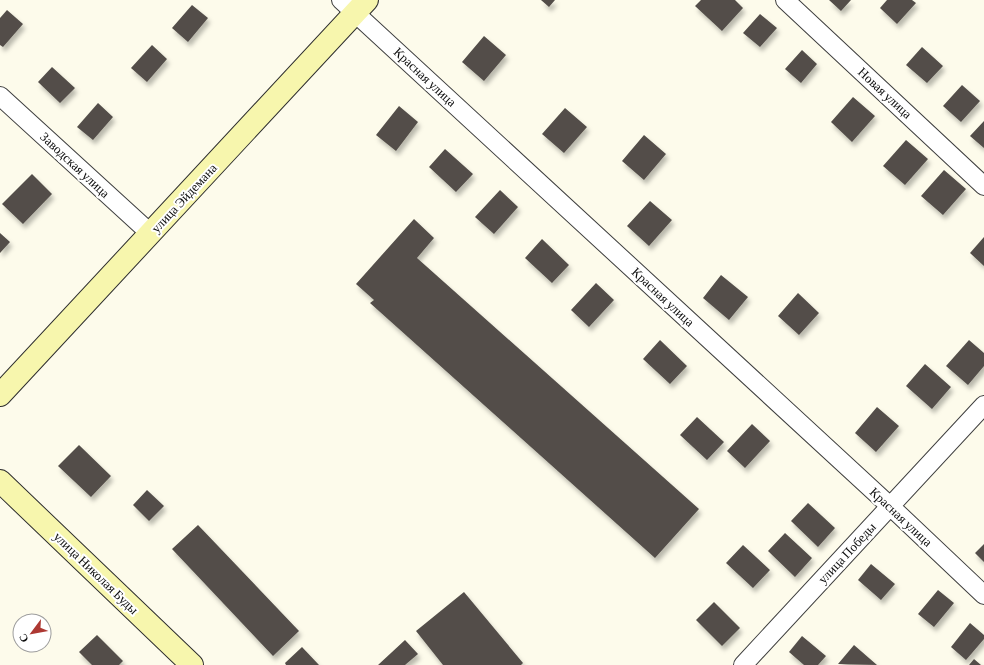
<svg xmlns="http://www.w3.org/2000/svg" width="984" height="665" font-family="'Crimson Pro',serif">
<style>
.building{fill:#534e49;filter:url(#shadow)}
.lines{fill:none;stroke-linecap:round;stroke-linejoin:round}
.street-casing{stroke:#3e3e3e;stroke-width:20}
.secondary-casing{stroke:#2d2d2d;stroke-width:24}
.street{stroke:#fff;stroke-width:18}
.secondary{stroke:#f7f6ad;stroke-width:22}
.labels{text-anchor:middle;dominant-baseline:central;stroke-width:4;stroke-linejoin:round;paint-order:stroke}
.street-label{font-size:13px;fill:#0b0b0b;stroke:#fff}
</style>
<defs>
<filter id="shadow"><feDropShadow dx="2.5" dy="4.5" stdDeviation="2" flood-color="#0004"/></filter>
</defs>
<rect width="100%" height="100%" fill="#fdfbeb"/>
<path class="building" d="M 541,0 L 555,0 L 549,7 Z
M 701,0 L 735,0 L 743,8 L 722,31 L 695,6 Z
M 829,0 L 851,0 L 841,11 Z
M 887,0 L 912,0 L 916,3 L 897,24 L 880,8 Z
M 192,5 L 208,18 L 188,42 L 172,28 Z
M 7,10 L 23,24 L 3,47 L 0,45 L 0,18 Z
M 760,14 L 777,28 L 760,47 L 743,33 Z
M 484,36 L 506,55 L 484,81 L 462,62 Z
M 152,45 L 167,59 L 147,82 L 131,68 Z
M 922,47 L 943,66 L 927,83 L 906,65 Z
M 802,50 L 817,64 L 801,83 L 785,69 Z
M 52,67 L 75,88 L 60,103 L 38,82 Z
M 962,85 L 980,101 L 961,122 L 943,106 Z
M 853,97 L 875,116 L 852,142 L 831,122 Z
M 98,103 L 113,117 L 93,140 L 77,127 Z
M 399,106 L 418,122 L 396,151 L 376,135 Z
M 565,108 L 587,127 L 564,153 L 542,134 Z
M 984,121 L 984,148 L 970,136 Z
M 644,135 L 666,154 L 644,180 L 622,161 Z
M 906,140 L 928,159 L 905,185 L 883,166 Z
M 445,149 L 473,174 L 456,192 L 429,167 Z
M 944,170 L 966,189 L 943,215 L 921,196 Z
M 32,174 L 52,194 L 23,224 L 2,204 Z
M 500,190 L 518,207 L 494,234 L 475,217 Z
M 650,201 L 672,220 L 649,246 L 627,226 Z
M 414,219 L 434,238 L 417,258 L 699,509 L 655,558 L 370,303 L 374,300 L 356,284 Z
M 0,233 L 10,242 L 0,253 Z
M 984,237 L 984,266 L 970,253 Z
M 542,239 L 569,265 L 552,283 L 525,258 Z
M 721,275 L 748,297 L 729,320 L 703,298 Z
M 596,283 L 614,300 L 589,327 L 571,310 Z
M 798,293 L 819,313 L 799,335 L 778,316 Z
M 660,340 L 687,366 L 670,384 L 643,359 Z
M 969,340 L 984,353 L 984,366 L 968,385 L 946,366 Z
M 925,364 L 951,387 L 932,409 L 906,386 Z
M 877,407 L 899,426 L 876,452 L 855,433 Z
M 697,417 L 724,442 L 707,460 L 680,435 Z
M 752,424 L 770,441 L 745,468 L 727,451 Z
M 79,445 L 111,476 L 91,497 L 58,466 Z
M 147,490 L 164,506 L 149,521 L 133,505 Z
M 808,503 L 835,528 L 818,547 L 791,521 Z
M 198,525 L 299,631 L 273,656 L 172,549 Z
M 785,533 L 812,558 L 795,577 L 768,551 Z
M 984,544 L 984,562 L 975,553 Z
M 743,545 L 770,570 L 753,588 L 726,563 Z
M 871,564 L 895,584 L 881,600 L 858,580 Z
M 938,590 L 954,603 L 934,627 L 918,614 Z
M 464,592 L 523,663 L 521,665 L 443,665 L 416,631 Z
M 714,602 L 740,628 L 722,646 L 696,620 Z
M 970,623 L 984,635 L 984,639 L 966,660 L 951,647 Z
M 97,635 L 123,661 L 119,665 L 92,665 L 79,652 Z
M 802,636 L 826,656 L 818,665 L 804,665 L 789,652 Z
M 405,640 L 418,654 L 405,665 L 378,665 Z
M 854,645 L 877,665 L 838,664 Z
M 302,647 L 319,665 L 286,665 L 285,663 Z
M 974,659 L 981,665 L 969,665 Z"/>
<g class="lines">
<g class="street-casing">
<path id="street" d="M 341,0 L 890,506 L 984,595
M 785,0 L 984,186
M 0,96 L 151,234
M 743,665 L 984,405"/>
</g>
<g class="secondary-casing">
<path id="secondary" d="M 0,395 L 367,0
M 0,481 L 192,665"/>
</g>
<use href="#street" class="street"/>
<use href="#secondary" class="secondary"/>
</g>
<g class="labels">
<g class="street-label">
<text transform="translate(425 77) rotate(43)">Красная улица</text>
<text transform="translate(885 93) rotate(43)">Новая улица</text>
<text transform="translate(75 165) rotate(43)">Заводская улица</text>
<text transform="translate(184 198) rotate(-47)">улица Эйдемана</text>
<text transform="translate(663 297) rotate(43)">Красная улица</text>
<text transform="translate(901 517) rotate(43)">Красная улица</text>
<text transform="translate(847 553) rotate(-47)">улица Победы</text>
<text transform="translate(96 573) rotate(44)">улица Николая Буды</text>
</g>
</g>
<g transform="translate(32 633) rotate(238)"><circle r="19" fill="#ffffff" stroke="#9d9d9d"/>
<path d="M0-3L7 15L0 10L-7 15Z" fill="#ad3832"/>
<text y="-6" font-size="11" font-weight="bold" text-anchor="middle" fill="#0b0b0b">С</text>
</g>
</svg>
